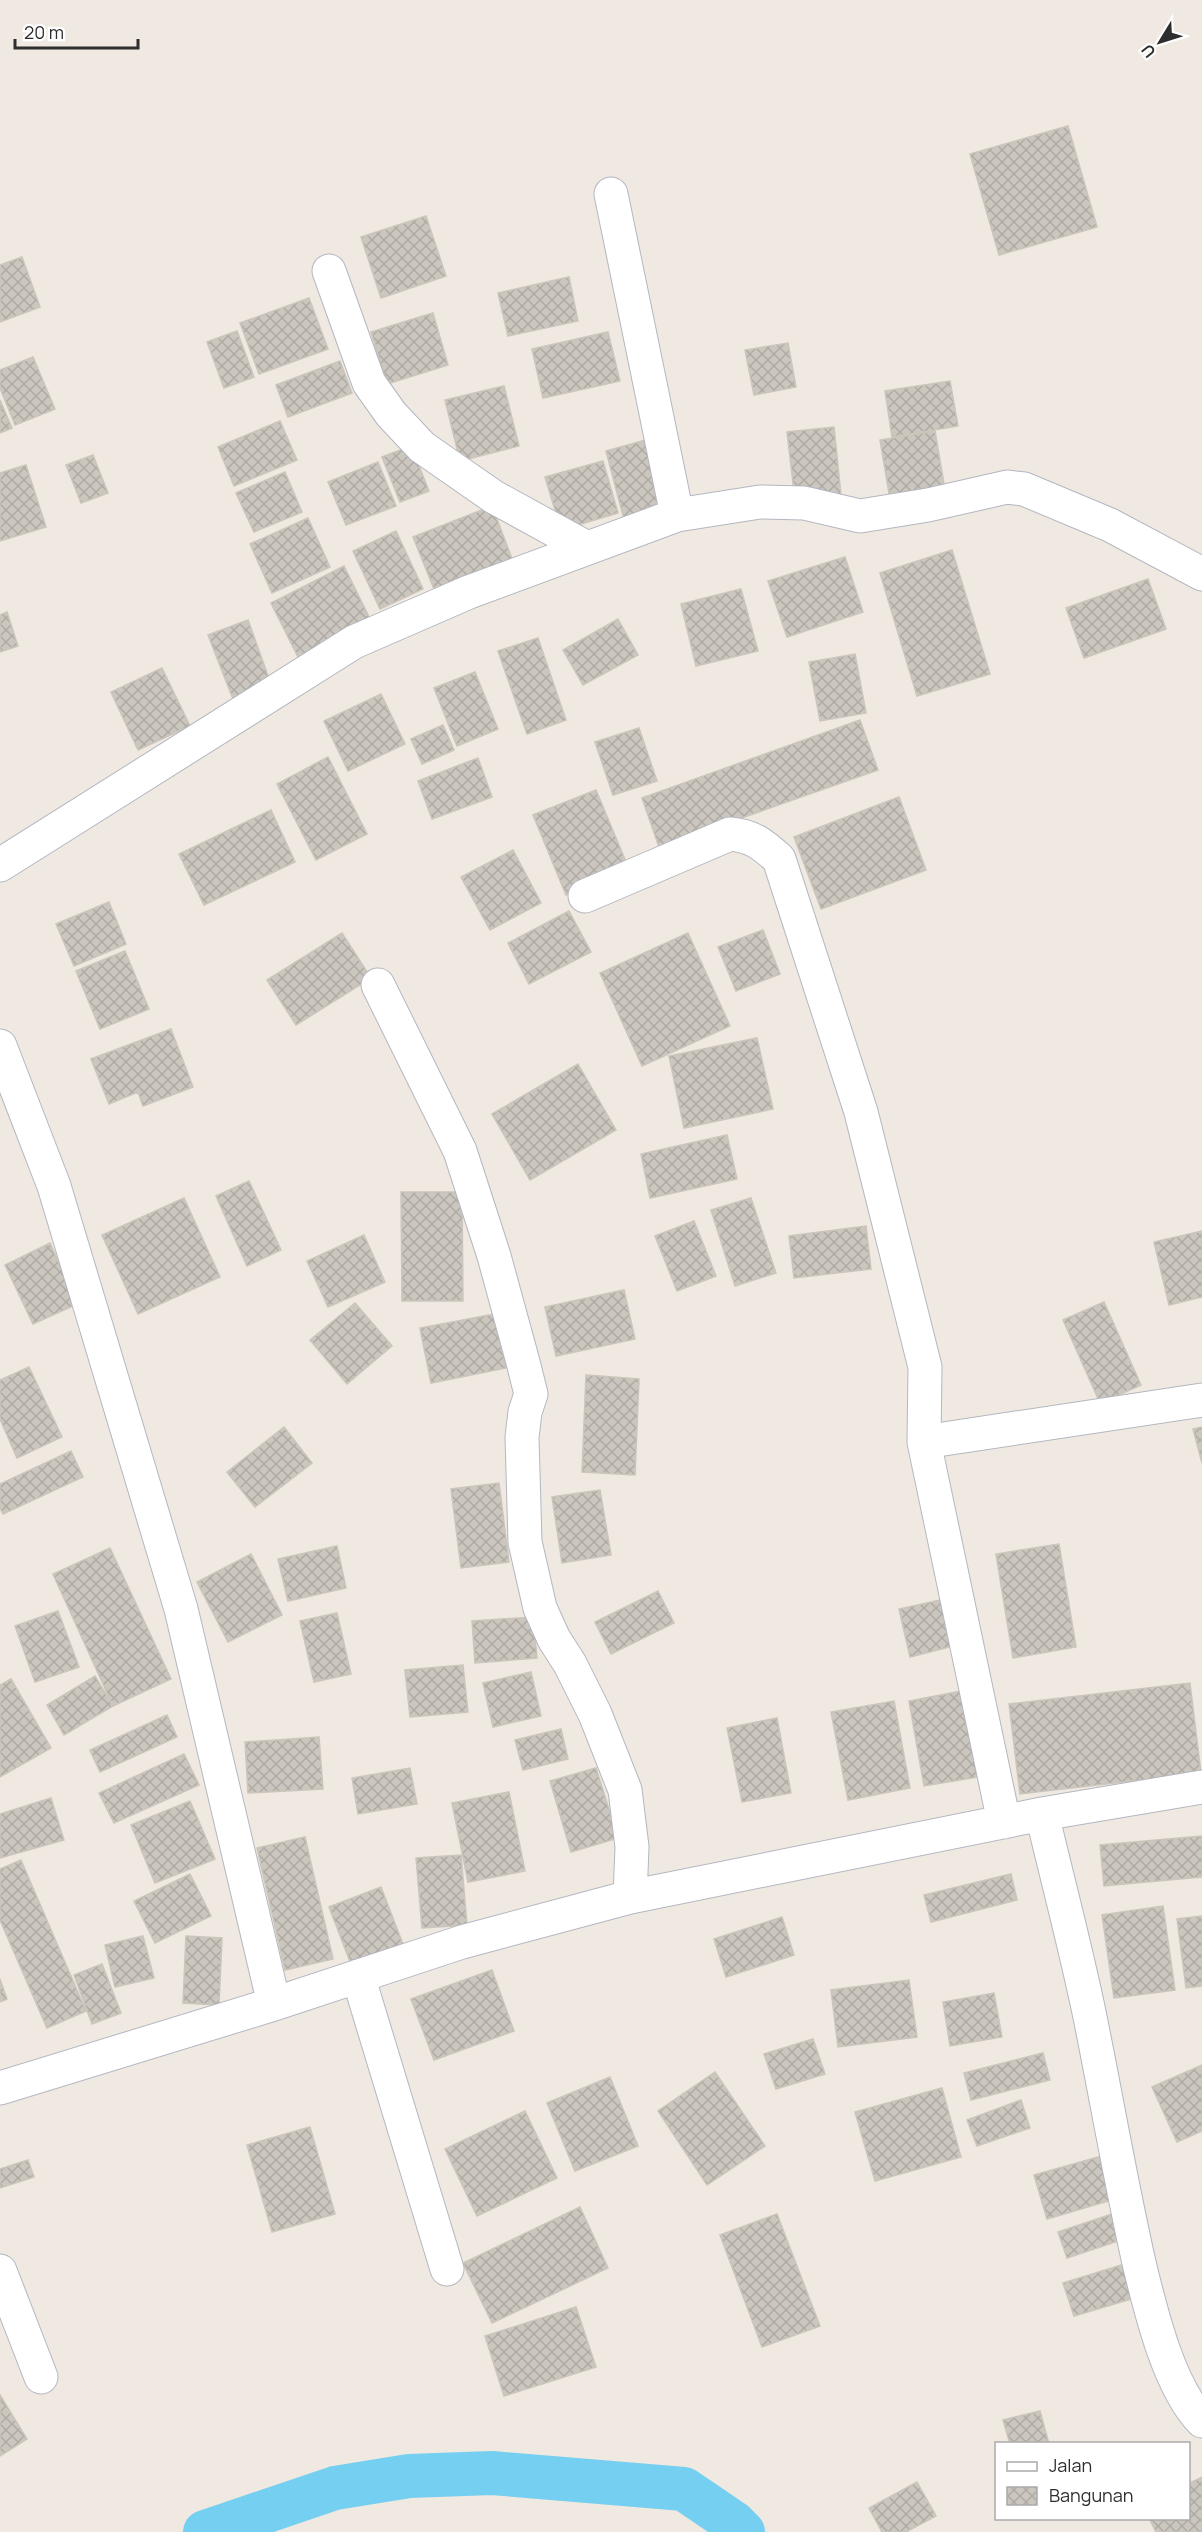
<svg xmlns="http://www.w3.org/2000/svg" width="1202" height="2532" font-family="Manrope,sans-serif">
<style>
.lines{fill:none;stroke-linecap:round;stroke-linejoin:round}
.canal{stroke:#75cff0;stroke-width:44}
.building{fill:url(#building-cross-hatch);stroke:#cbc5ba;stroke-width:1.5}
.minor-casing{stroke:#b4b7c1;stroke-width:35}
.minor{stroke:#fff;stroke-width:33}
</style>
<defs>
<pattern id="building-cross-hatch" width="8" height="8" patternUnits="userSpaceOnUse" patternTransform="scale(1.5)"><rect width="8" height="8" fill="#cbc7bf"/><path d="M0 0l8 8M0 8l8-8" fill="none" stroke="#afaba4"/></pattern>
</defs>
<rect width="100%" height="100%" fill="#efe9e1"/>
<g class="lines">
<path class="canal" d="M 205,2532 L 335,2488 L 409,2476 L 492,2473 L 684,2489 L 734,2523 L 743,2532"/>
</g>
<path class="building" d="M 1068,126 L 1097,227 L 999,255 L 970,154 Z
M 426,216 L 446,276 L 381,298 L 361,237 Z
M 22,257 L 40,307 L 0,322 L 0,265 Z
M 569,277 L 578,321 L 508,336 L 498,293 Z
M 309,298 L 328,349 L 259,374 L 240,323 Z
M 433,313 L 448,365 L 387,384 L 371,332 Z
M 237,331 L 254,377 L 224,388 L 207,342 Z
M 608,332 L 620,381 L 543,398 L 532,349 Z
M 788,343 L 796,387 L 754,395 L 745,350 Z
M 33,357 L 55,409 L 15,425 L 0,388 L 0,370 Z
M 340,361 L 352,393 L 288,417 L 276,385 Z
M 950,381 L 958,426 L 892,437 L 885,391 Z
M 504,386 L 519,446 L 460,461 L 445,400 Z
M 0,400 L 12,428 L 0,433 Z
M 280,421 L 297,460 L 234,486 L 218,447 Z
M 834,427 L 841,495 L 795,500 L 787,432 Z
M 935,431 L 946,496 L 891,505 L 880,440 Z
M 653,438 L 674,514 L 626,527 L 606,451 Z
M 411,446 L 429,491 L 400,502 L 382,457 Z
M 93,455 L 108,493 L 81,503 L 66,465 Z
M 603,461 L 618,513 L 561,530 L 545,477 Z
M 378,462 L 396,506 L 346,525 L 328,482 Z
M 26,465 L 46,527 L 0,541 L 0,473 Z
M 285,472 L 302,512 L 254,532 L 236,493 Z
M 492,506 L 514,564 L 436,594 L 413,537 Z
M 308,518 L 330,567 L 272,593 L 250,544 Z
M 396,531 L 423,589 L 380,609 L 353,551 Z
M 952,550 L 990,674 L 917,696 L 880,573 Z
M 845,557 L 863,612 L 787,637 L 768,581 Z
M 344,566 L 373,625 L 300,661 L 271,603 Z
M 1148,579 L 1166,629 L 1084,658 L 1066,608 Z
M 741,589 L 758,651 L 696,666 L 681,604 Z
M 7,612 L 18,646 L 0,652 L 0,615 Z
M 618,619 L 638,655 L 583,685 L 563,650 Z
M 248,620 L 271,684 L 233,699 L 208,635 Z
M 538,638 L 566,720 L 527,734 L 498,651 Z
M 855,654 L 866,713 L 820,721 L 809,662 Z
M 162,668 L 190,726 L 138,750 L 111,692 Z
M 475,672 L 498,729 L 457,746 L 434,688 Z
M 381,694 L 405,744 L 348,771 L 324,721 Z
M 860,720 L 878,770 L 659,847 L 642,798 Z
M 443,725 L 454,750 L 422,764 L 411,739 Z
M 639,728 L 657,781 L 613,795 L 595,742 Z
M 328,757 L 367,834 L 316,860 L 277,784 Z
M 478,758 L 492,797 L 432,819 L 418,781 Z
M 596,790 L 629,869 L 566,895 L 533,815 Z
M 899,797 L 926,870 L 821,909 L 794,837 Z
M 271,810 L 295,862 L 204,905 L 179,854 Z
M 513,850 L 541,903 L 490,930 L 461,877 Z
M 109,902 L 126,944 L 74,966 L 56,924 Z
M 569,911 L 591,952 L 529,984 L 508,943 Z
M 763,930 L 780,974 L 736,991 L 718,947 Z
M 342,933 L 371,978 L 296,1025 L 267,980 Z
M 688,933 L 730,1026 L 642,1066 L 600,973 Z
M 125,951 L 149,1009 L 100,1029 L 76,971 Z
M 171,1029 L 193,1087 L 143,1106 L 138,1092 L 109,1104 L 91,1059 Z
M 757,1038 L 773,1109 L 684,1128 L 669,1056 Z
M 578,1064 L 616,1130 L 530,1180 L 492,1114 Z
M 727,1135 L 737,1179 L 650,1198 L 641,1154 Z
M 249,1181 L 281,1250 L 247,1266 L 216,1196 Z
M 401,1192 L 462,1192 L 463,1301 L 402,1301 Z
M 184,1198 L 220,1277 L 138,1314 L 102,1235 Z
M 751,1198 L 776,1273 L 735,1286 L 711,1210 Z
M 694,1221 L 716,1276 L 677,1291 L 655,1236 Z
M 866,1226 L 871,1269 L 794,1278 L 789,1236 Z
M 1202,1231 L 1202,1297 L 1169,1305 L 1154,1242 Z
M 364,1235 L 385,1282 L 328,1307 L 307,1261 Z
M 50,1243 L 77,1304 L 33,1324 L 5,1265 Z
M 624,1290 L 635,1339 L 556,1356 L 545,1307 Z
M 1104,1302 L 1141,1385 L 1100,1403 L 1063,1320 Z
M 355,1303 L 392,1346 L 347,1384 L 310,1340 Z
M 494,1314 L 506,1368 L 431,1383 L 420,1328 Z
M 29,1367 L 62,1437 L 17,1458 L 0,1419 L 0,1380 Z
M 586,1375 L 639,1379 L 635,1475 L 582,1472 Z
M 284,1427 L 312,1463 L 255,1507 L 227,1472 Z
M 1202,1427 L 1202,1463 L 1193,1429 Z
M 71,1451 L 83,1477 L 3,1514 L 0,1508 L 0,1484 Z
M 499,1483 L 509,1562 L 461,1568 L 451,1489 Z
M 600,1490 L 611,1555 L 562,1563 L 552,1497 Z
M 1059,1544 L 1076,1647 L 1013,1658 L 996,1554 Z
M 337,1546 L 346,1588 L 288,1601 L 278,1559 Z
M 110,1548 L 171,1679 L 113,1706 L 53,1574 Z
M 251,1554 L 282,1615 L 228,1642 L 197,1582 Z
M 658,1591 L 674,1623 L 611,1654 L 595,1622 Z
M 950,1598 L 961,1644 L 910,1657 L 899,1609 Z
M 58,1611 L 79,1667 L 35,1682 L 15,1626 Z
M 337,1613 L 351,1674 L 314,1682 L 300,1621 Z
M 533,1617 L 537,1658 L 475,1663 L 472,1621 Z
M 463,1665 L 468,1712 L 410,1717 L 405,1670 Z
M 531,1672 L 541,1716 L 493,1727 L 483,1683 Z
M 95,1676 L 113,1706 L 64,1735 L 47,1705 Z
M 11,1679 L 51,1748 L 0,1777 L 0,1685 Z
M 1190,1683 L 1201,1773 L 1020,1794 L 1009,1704 Z
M 962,1691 L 978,1777 L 924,1786 L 909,1701 Z
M 894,1701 L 910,1788 L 848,1800 L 831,1712 Z
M 167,1715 L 177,1737 L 100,1772 L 90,1750 Z
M 777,1718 L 791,1793 L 742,1802 L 727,1728 Z
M 561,1729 L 568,1759 L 523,1770 L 515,1740 Z
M 319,1737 L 323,1789 L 248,1793 L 245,1742 Z
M 184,1754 L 199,1785 L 114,1823 L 99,1793 Z
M 410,1768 L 417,1804 L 358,1814 L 352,1778 Z
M 596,1768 L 618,1838 L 571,1852 L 550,1781 Z
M 509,1792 L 525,1871 L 468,1882 L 452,1803 Z
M 51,1798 L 64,1840 L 0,1858 L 0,1814 Z
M 190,1801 L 215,1859 L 155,1883 L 131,1825 Z
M 1202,1836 L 1202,1877 L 1104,1886 L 1100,1845 Z
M 305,1837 L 333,1959 L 285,1970 L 257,1848 Z
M 461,1855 L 467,1925 L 422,1928 L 416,1858 Z
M 21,1860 L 86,2011 L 47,2028 L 0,1920 L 0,1869 Z
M 190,1874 L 211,1916 L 155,1943 L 134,1901 Z
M 1011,1874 L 1017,1900 L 931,1922 L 924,1895 Z
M 381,1887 L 406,1952 L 354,1972 L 329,1907 Z
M 1163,1906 L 1175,1990 L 1114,1998 L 1102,1915 Z
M 1202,1916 L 1202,1986 L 1186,1988 L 1177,1919 Z
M 782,1917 L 794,1955 L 726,1977 L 714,1939 Z
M 143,1936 L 154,1978 L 115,1987 L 105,1945 Z
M 186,1936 L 222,1938 L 219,2005 L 183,2003 Z
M 102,1964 L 121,2013 L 92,2024 L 74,1975 Z
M 492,1970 L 514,2031 L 434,2060 L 411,1999 Z
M 0,1979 L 7,1999 L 0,2002 Z
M 909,1980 L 917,2037 L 838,2047 L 831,1990 Z
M 994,1993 L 1002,2037 L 950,2046 L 943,2002 Z
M 813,2039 L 825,2074 L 776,2089 L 764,2054 Z
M 1043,2053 L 1050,2080 L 971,2100 L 964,2073 Z
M 1202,2065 L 1202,2131 L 1177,2142 L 1152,2087 Z
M 715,2072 L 765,2146 L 707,2185 L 658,2111 Z
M 610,2077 L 638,2146 L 575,2171 L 547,2103 Z
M 942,2088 L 961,2157 L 875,2181 L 855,2112 Z
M 1021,2100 L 1030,2128 L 977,2146 L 967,2120 Z
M 525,2111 L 557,2178 L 477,2216 L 445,2149 Z
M 310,2127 L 335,2214 L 272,2232 L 247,2145 Z
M 1102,2156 L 1115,2199 L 1047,2219 L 1034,2175 Z
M 28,2160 L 34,2177 L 0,2188 L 0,2169 Z
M 580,2207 L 608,2268 L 492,2323 L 463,2263 Z
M 1118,2212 L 1127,2238 L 1067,2258 L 1058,2232 Z
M 777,2214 L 820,2326 L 762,2347 L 720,2235 Z
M 1128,2263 L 1138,2297 L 1074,2316 L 1063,2283 Z
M 576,2307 L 596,2367 L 504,2396 L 485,2336 Z
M 0,2395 L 27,2439 L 0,2456 Z
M 1040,2411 L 1049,2444 L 1010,2444 L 1003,2420 Z
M 1202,2477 L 1202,2532 L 1156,2532 L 1149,2518 L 1188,2518 L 1188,2484 Z
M 917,2482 L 936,2516 L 906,2532 L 882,2532 L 869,2508 Z"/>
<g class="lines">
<g class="minor-casing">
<path id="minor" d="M 611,194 L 677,515
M 329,271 L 369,383 L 391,414 L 422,447 L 494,497 L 587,548
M 0,865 L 354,642 L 469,592 L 677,515 L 760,502 L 804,503 L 860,516 L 928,505 L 1007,487 L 1024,489 L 1110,525 L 1202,574
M 585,896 L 730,834 C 753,836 762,844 779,859 L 861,1112 L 925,1367 L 924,1442 L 1004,1822
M 378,985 L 460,1151 L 494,1256 L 523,1362 L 531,1394 L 525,1412 L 522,1437 L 525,1542 L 540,1608 L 554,1639 L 570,1664 L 595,1714 L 625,1790 L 632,1847 L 630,1897
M 0,1046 L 54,1186 L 181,1609 L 274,2004
M 924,1442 L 1202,1400
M 1042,1814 C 1058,1882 1076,1949 1090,2017 C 1107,2101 1121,2184 1140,2267 C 1151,2312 1169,2387 1202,2421
M 358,1976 L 447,2269
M 0,2088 L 274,2004 L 462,1942 L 630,1897 L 1042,1814 L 1202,1787
M 0,2271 L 41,2377"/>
</g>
<use href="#minor" class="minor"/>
</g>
<rect x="995" y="2442" width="195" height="78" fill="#ffffff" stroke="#ababab" stroke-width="1.5"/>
<rect x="1007" y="2462" width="30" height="9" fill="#ffffff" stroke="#ababab" stroke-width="1.5"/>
<text x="1049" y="2472" font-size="18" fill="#2e2e2e">Jalan</text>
<rect x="1007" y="2487" width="30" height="18" fill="url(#building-cross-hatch)" stroke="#ababab" stroke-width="1.5"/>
<text x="1049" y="2502" font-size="18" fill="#2e2e2e">Bangunan</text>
<g transform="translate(1160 42) rotate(232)" stroke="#ffffff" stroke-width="4.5" paint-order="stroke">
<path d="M0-4.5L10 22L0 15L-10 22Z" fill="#2e2e2e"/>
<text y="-9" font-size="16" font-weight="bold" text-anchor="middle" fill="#2e2e2e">U</text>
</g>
<path d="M15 39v9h123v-9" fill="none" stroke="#2e2e2e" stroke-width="3"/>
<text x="24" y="39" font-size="18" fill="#2e2e2e" stroke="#ffffff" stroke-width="4.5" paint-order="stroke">20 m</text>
</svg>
